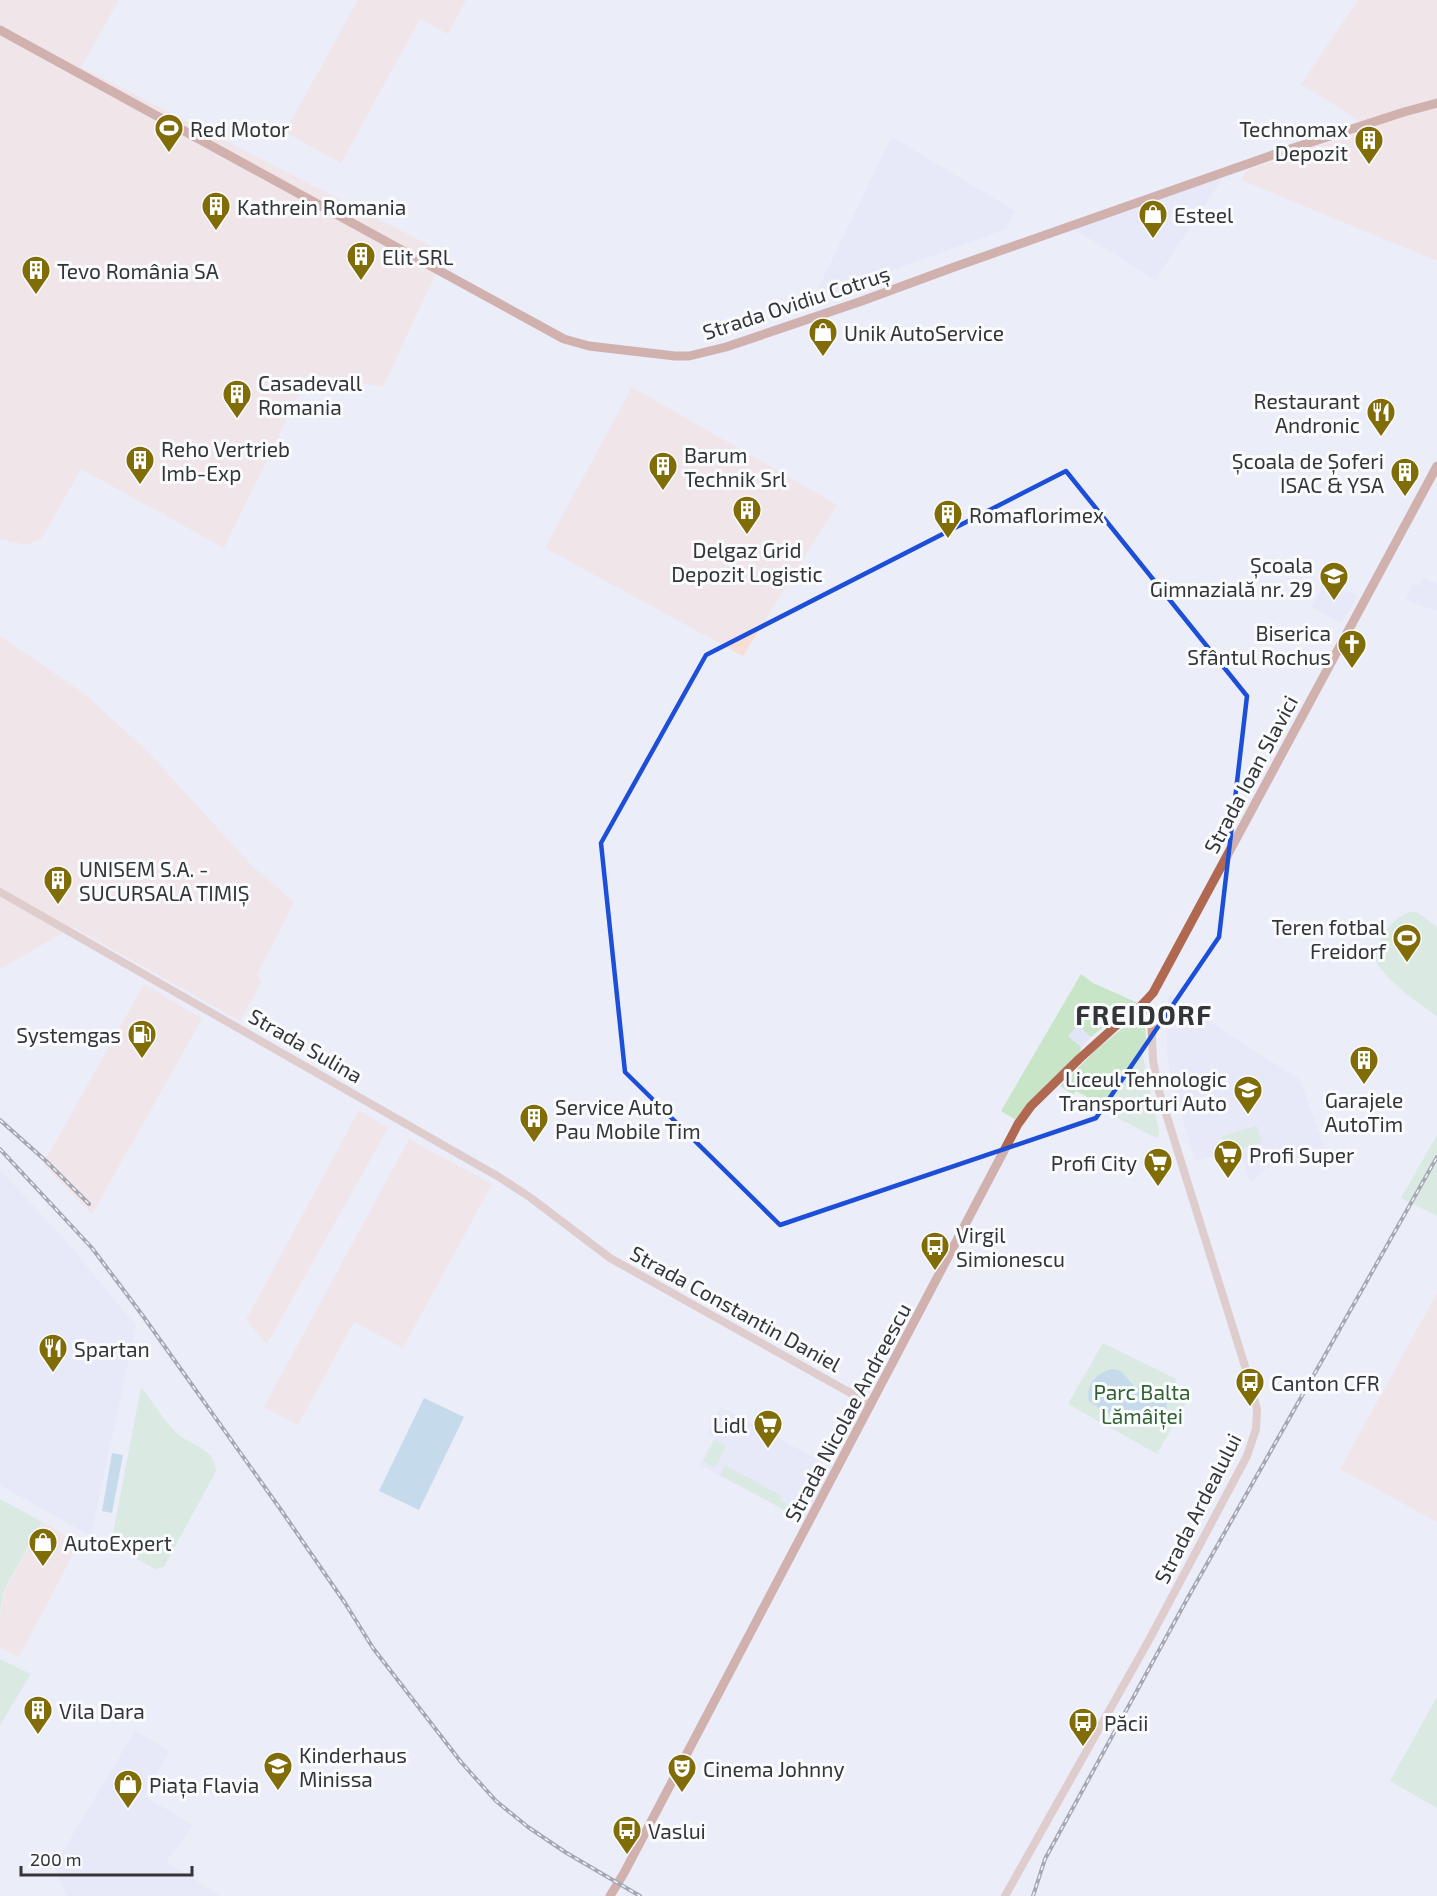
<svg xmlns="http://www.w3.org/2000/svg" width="1437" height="1896" font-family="'Exo 2',sans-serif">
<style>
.built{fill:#e2e4f8}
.industrial{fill:#f7ded6}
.green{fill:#c8e5c7}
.water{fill:#98c6dc}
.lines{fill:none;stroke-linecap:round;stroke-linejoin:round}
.minor{stroke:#d0a699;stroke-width:8}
.major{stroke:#b16851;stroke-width:9}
.rail-casing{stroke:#53545a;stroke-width:4}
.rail{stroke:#fafbfd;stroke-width:1.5;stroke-dasharray:4.5;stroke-linecap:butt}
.marked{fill:none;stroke:#1d4ed8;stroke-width:4.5;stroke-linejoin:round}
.labels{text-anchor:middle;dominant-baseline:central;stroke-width:6;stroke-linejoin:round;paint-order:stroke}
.poi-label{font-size:21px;fill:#343539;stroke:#fafbfd;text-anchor:start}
.street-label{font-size:21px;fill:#343539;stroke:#fafbfd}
.park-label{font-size:21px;fill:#326134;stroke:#fafbfd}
.district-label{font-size:27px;font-weight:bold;letter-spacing:1.5px;fill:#343539;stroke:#fafbfd}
</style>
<rect width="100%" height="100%" fill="#ebedf9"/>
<path class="built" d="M 892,137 L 1015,211 L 1006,229 L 813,299 Z
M 1224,176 L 1155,280 L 1073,228 L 1203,184 Z
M 1424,578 L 1437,584 L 1437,611 L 1406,600 L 1413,583 L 1420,586 Z
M 1324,583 L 1336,590 L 1350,592 L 1357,596 L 1342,623 L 1311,607 Z
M 1169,995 L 1300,1080 L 1326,1152 L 1275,1161 L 1250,1183 L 1242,1157 L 1222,1162 L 1219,1154 L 1195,1161 L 1170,1075 L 1167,1050 L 1166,1025 Z
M 1078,1024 L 1091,1037 L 1081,1047 L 1068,1036 Z
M 0,1170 L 67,1242 L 136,1326 L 91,1536 L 0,1485 Z
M 721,1407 L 833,1468 L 805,1521 L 699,1465 L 715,1438 L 707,1433 Z
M 135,1731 L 170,1751 L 144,1796 L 193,1825 L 166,1862 L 219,1895 L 219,1896 L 66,1896 L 54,1866 Z"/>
<path class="industrial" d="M 0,0 L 119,0 L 81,67 L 445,253 L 383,387 L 309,373 L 224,548 L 166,516 L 166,514 L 155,510 L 81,469 L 42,538 L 27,545 L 0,539 Z
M 358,0 L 466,0 L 448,34 L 420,19 L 341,163 L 285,132 Z
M 1358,0 L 1437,0 L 1437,261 L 1241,180 L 1247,170 L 1371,128 L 1301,84 Z
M 632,387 L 837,505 L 743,656 L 545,548 Z
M 0,636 L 86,695 L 149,753 L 253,867 L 294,902 L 257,975 L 262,981 L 240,1021 L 73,927 L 0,969 Z
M 144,984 L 202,1019 L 92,1214 L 43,1164 Z
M 359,1110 L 388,1128 L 267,1344 L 246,1320 Z
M 409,1139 L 492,1184 L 403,1348 L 354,1322 L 298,1425 L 264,1407 Z
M 1437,1293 L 1437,1522 L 1340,1469 Z
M 43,1522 L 79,1543 L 19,1657 L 0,1647 L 0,1614 L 5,1590 Z"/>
<path class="green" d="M 1410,912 L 1417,912 L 1437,927 L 1437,1016 C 1415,1001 1389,983 1375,960 C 1376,940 1391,918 1410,912 Z
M 1081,974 L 1093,983 L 1138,1003 L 1112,1020 L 1091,1037 L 1078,1025 L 1068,1036 L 1081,1047 L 1080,1054 C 1058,1075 1032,1094 1016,1120 L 1001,1111 Z
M 1138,1016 L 1143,1018 L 1145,1022 L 1146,1044 L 1142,1046 L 1142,1051 L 1159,1132 L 1159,1136 L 1156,1138 L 1106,1112 L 1108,1108 L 1076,1091 L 1073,1095 L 1060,1086 L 1098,1048 Z
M 1257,1126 L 1262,1143 L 1227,1153 L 1222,1136 Z
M 1437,1135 L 1437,1216 L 1401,1198 Z
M 1103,1343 L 1176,1379 L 1179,1393 L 1191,1391 L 1191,1394 L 1157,1454 L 1068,1404 Z
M 141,1387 C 153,1402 163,1420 177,1433 C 191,1447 214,1446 216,1471 L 164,1567 L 155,1569 L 111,1544 Z
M 714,1440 L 726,1446 L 715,1468 L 703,1462 Z
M 725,1465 L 782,1496 L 780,1500 L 806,1514 L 803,1520 L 720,1475 Z
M 0,1499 L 42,1522 L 4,1590 L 0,1610 Z
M 0,1659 L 31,1674 L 0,1725 Z
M 1437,1697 L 1437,1808 L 1390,1781 Z"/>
<path class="water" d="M 1113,1369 L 1121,1371 L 1134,1386 L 1146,1390 L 1155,1390 L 1164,1395 L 1167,1403 L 1165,1411 L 1159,1413 L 1142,1412 L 1125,1420 C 1111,1416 1101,1409 1089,1401 C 1085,1385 1097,1372 1113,1369 Z
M 424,1398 L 464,1417 L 419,1510 L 379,1491 Z
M 112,1453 L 123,1455 L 112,1513 L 102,1511 Z"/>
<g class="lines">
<path class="minor" d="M 0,892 L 499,1177 L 531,1198 L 610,1258 L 870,1404
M 1005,1896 L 1149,1640 L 1247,1456 L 1256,1429 L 1257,1409 L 1244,1363 L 1158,1088 L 1153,1060 L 1151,1014 L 1145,1003"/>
<path class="major" d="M 0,30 L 564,339 L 589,346 L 675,356 L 689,356 L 726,347 L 859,302 L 957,266 L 1281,152 L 1404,112 L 1437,103
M 610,1896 L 624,1873 L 1018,1124 L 1031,1106 L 1079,1059 L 1119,1023 L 1138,1009 L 1153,993 L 1437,466"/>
<g class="rail-casing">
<path id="rail" d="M 0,1120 L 46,1161 L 89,1204
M 0,1149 L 92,1248 L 143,1316 L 281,1510 L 345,1603 L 373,1648 L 461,1762 L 496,1801 L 528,1827 L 565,1852 L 640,1896
M 1033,1896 L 1045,1859 L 1186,1601 L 1437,1157"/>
</g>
<use href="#rail" class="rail"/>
</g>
<path d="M0 0H1437V1896H0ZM 1066,471 L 1247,696 L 1219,937 L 1096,1118 L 780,1225 L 625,1072 L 601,843 L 706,655 Z" fill="#ebedf9" fill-opacity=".55" fill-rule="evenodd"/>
<path class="marked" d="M 1066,471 L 1247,696 L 1219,937 L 1096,1118 L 780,1225 L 625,1072 L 601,843 L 706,655 Z"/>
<defs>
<g id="stadium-pin" transform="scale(1.5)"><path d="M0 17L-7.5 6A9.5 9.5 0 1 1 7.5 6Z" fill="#806d08" stroke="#fafbfd"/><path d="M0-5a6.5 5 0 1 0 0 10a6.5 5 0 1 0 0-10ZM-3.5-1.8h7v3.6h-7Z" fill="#fff"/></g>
<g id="building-pin" transform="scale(1.5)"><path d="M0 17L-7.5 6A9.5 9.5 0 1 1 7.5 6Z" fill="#806d08" stroke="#fafbfd"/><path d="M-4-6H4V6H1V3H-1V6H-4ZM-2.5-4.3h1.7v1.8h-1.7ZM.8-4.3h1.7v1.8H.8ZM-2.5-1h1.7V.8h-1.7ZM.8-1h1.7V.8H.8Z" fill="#fff"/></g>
<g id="shop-pin" transform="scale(1.5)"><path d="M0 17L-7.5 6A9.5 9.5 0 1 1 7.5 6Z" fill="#806d08" stroke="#fafbfd"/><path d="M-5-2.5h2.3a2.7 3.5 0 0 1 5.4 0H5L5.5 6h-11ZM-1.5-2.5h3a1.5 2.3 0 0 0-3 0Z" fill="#fff"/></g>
<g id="restaurant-pin" transform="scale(1.5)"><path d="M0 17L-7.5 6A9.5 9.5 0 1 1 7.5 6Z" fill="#806d08" stroke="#fafbfd"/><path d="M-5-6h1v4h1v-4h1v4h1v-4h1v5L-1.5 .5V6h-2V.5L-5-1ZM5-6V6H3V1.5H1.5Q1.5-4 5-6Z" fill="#fff"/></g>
<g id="school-pin" transform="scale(1.5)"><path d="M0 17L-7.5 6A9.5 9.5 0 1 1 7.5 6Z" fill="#806d08" stroke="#fafbfd"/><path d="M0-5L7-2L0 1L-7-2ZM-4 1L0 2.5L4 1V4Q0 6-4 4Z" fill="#fff"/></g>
<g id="church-pin" transform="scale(1.5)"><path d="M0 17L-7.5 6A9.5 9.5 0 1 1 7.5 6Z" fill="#806d08" stroke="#fafbfd"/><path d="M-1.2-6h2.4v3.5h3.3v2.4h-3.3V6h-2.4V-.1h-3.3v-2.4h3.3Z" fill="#fff"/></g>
<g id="fuel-pin" transform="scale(1.5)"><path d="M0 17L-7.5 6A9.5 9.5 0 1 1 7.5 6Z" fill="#806d08" stroke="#fafbfd"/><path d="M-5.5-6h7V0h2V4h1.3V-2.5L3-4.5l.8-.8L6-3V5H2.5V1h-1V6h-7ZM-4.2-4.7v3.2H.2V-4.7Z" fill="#fff"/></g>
<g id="supermarket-pin" transform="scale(1.5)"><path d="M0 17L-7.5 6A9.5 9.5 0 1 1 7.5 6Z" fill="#806d08" stroke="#fafbfd"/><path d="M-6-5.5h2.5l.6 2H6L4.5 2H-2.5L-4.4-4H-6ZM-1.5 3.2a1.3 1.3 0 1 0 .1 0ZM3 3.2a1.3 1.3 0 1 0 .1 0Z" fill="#fff"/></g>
<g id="bus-pin" transform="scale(1.5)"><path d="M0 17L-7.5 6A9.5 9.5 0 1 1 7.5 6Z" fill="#806d08" stroke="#fafbfd"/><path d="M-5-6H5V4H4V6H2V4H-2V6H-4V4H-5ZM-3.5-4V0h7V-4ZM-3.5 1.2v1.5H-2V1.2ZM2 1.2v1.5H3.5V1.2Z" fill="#fff"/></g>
<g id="theatre-pin" transform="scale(1.5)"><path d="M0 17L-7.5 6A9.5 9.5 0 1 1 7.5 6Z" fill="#806d08" stroke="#fafbfd"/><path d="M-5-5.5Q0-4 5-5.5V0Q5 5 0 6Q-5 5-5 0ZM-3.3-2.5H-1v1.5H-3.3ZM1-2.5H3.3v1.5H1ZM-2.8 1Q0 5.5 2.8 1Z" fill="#fff"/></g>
</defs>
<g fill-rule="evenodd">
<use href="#stadium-pin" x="169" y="128"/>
<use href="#building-pin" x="1369" y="140"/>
<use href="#building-pin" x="216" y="206"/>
<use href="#shop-pin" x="1153" y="214"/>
<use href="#building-pin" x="361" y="256"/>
<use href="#building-pin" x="36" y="270"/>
<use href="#shop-pin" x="823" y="332"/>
<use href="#building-pin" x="237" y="394"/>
<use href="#restaurant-pin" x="1381" y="412"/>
<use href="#building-pin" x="140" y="460"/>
<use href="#building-pin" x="663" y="466"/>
<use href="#building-pin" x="1405" y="472"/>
<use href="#building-pin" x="747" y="510"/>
<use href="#building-pin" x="948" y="514"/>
<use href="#school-pin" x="1334" y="576"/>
<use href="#church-pin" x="1352" y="644"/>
<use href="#building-pin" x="58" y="880"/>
<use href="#stadium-pin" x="1407" y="938"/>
<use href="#fuel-pin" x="142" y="1034"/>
<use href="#building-pin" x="1364" y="1060"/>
<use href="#school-pin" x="1248" y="1090"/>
<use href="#building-pin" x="534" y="1118"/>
<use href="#supermarket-pin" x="1228" y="1154"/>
<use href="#supermarket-pin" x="1158" y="1162"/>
<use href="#bus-pin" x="935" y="1246"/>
<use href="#restaurant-pin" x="53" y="1348"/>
<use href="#bus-pin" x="1250" y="1382"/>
<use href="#supermarket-pin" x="768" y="1424"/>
<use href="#shop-pin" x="43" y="1542"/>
<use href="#building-pin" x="38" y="1710"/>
<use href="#bus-pin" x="1083" y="1722"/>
<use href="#school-pin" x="278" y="1766"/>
<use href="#theatre-pin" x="682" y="1768"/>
<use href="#shop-pin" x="128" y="1784"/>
<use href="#bus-pin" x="627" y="1830"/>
</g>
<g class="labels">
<g class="poi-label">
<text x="190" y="128">Red Motor</text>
<text x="1348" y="128" text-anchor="end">Technomax<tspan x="1348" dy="24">Depozit</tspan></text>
<text x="237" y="206">Kathrein Romania</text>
<text x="1174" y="214">Esteel</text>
<text x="382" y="256">Elit SRL</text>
<text x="57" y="270">Tevo România SA</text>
<text x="844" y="332">Unik AutoService</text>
<text x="258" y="382">Casadevall<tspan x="258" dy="24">Romania</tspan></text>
<text x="1360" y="400" text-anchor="end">Restaurant<tspan x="1360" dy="24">Andronic</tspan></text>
<text x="161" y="448">Reho Vertrieb<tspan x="161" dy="24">Imb-Exp</tspan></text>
<text x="684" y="454">Barum<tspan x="684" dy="24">Technik Srl</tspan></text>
<text x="1384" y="460" text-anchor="end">Școala de Șoferi<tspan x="1384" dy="24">ISAC &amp; YSA</tspan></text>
<text x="969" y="514">Romaflorimex</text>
<text x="747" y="549" text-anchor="middle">Delgaz Grid<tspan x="747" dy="24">Depozit Logistic</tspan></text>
<text x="1313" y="564" text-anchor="end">Școala<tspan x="1313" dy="24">Gimnazială nr. 29</tspan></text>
<text x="1331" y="632" text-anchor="end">Biserica<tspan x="1331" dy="24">Sfântul Rochus</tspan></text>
<text x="79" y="868">UNISEM S.A. -<tspan x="79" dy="24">SUCURSALA TIMIȘ</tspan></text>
<text x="1386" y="926" text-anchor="end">Teren fotbal<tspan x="1386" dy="24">Freidorf</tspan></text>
<text x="121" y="1034" text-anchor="end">Systemgas</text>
<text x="1227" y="1078" text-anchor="end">Liceul Tehnologic<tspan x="1227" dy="24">Transporturi Auto</tspan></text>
<text x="1364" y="1099" text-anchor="middle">Garajele<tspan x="1364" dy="24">AutoTim</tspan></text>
<text x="555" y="1106">Service Auto<tspan x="555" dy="24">Pau Mobile Tim</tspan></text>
<text x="1249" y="1154">Profi Super</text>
<text x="1137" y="1162" text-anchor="end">Profi City</text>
<text x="956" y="1234">Virgil<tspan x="956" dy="24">Simionescu</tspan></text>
<text x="74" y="1348">Spartan</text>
<text x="1271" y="1382">Canton CFR</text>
<text x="747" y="1424" text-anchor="end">Lidl</text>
<text x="64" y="1542">AutoExpert</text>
<text x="59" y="1710">Vila Dara</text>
<text x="1104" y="1722">Păcii</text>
<text x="299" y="1754">Kinderhaus<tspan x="299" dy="24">Minissa</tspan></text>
<text x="703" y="1768">Cinema Johnny</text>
<text x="149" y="1784">Piața Flavia</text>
<text x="648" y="1830">Vaslui</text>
</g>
<g class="street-label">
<text transform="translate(796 302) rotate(-18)">Strada Ovidiu Cotruș</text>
<text transform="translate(1250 774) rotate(-62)">Strada Ioan Slavici</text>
<text transform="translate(306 1045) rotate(30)">Strada Sulina</text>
<text transform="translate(736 1308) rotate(29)">Strada Constantin Daniel</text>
<text transform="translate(847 1412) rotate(-62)">Strada Nicolae Andreescu</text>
<text transform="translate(1197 1508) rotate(-63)">Strada Ardealului</text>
</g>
<g class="park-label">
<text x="1142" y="1391">Parc Balta<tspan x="1142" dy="24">Lămâiței</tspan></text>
</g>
<g class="district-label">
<text x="1144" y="1014">FREIDORF</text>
</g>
</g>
<path d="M21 1866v9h171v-9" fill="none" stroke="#343539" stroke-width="3"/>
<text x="30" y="1866" font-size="18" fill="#343539" stroke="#fafbfd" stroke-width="4.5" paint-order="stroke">200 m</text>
</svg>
